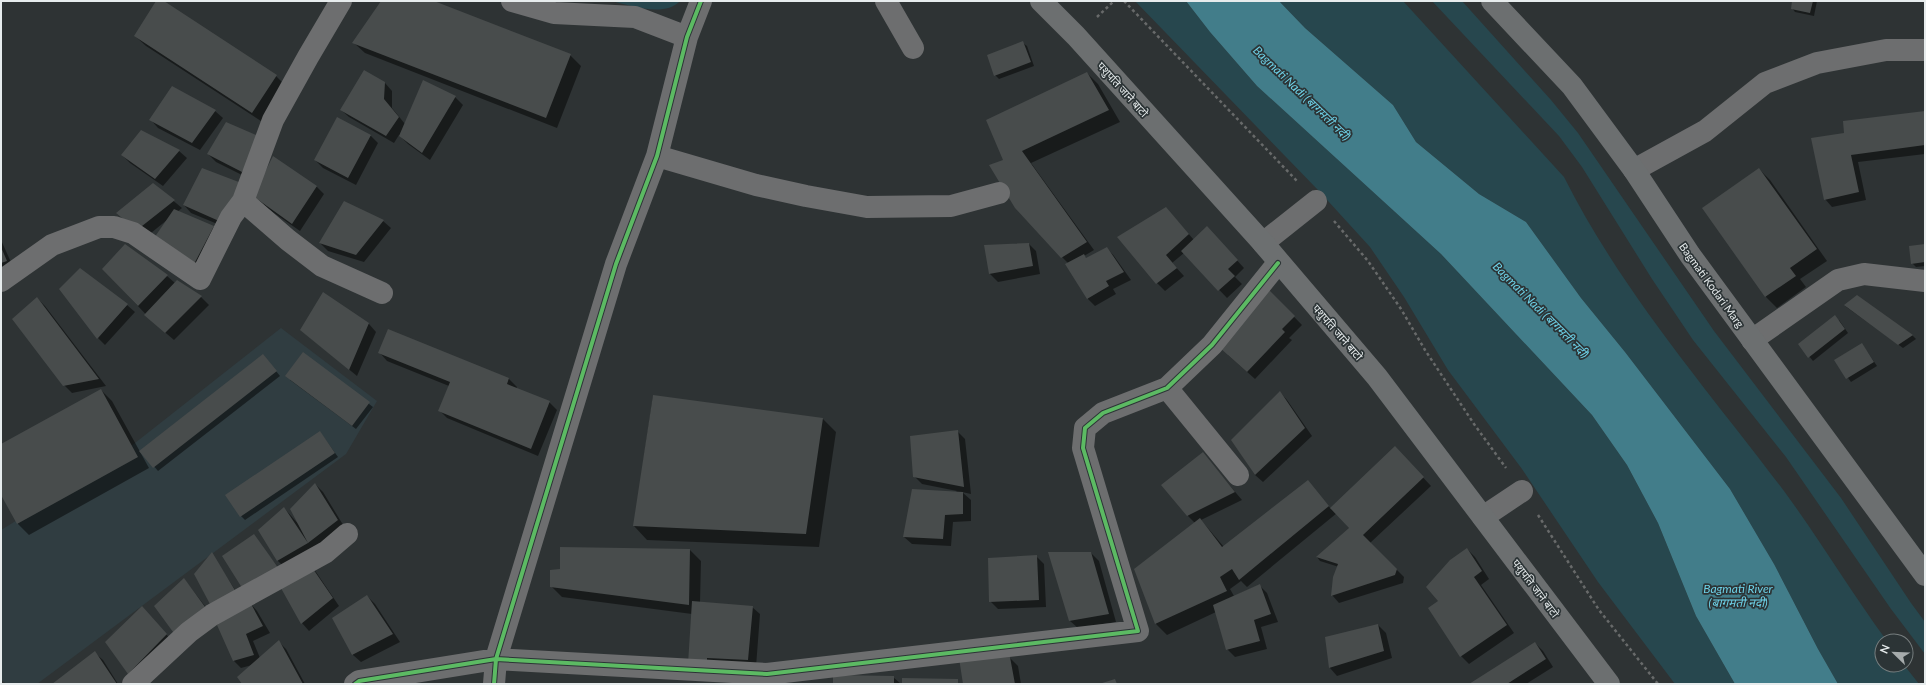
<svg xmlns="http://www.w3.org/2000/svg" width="1926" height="685" font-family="Lato,'Noto Sans Devanagari',sans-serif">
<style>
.built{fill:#303d41}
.green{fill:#27474e}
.water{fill:#427d8a}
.shadow{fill:#0007}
.building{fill:#484c4c}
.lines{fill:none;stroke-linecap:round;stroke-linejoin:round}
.path{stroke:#686a6a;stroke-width:2.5;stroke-dasharray:3 3;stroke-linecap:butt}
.minor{stroke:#6d6e6f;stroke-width:22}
.major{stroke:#6c6f70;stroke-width:22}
.cycleway-casing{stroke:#2c3436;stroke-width:6}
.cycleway{stroke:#5cba63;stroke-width:4}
.labels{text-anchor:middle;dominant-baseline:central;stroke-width:3.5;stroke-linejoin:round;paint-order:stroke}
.street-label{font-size:11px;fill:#e7eced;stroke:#2c3436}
.water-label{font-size:12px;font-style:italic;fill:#6dd1e7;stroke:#2c3436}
</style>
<rect width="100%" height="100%" fill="#2e3334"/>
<path class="built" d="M 281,328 L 377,401 L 346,454 L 37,684 L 7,684 L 1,680 L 1,530 L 107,465 Z"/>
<path class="green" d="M 611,1 L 680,1 C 664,18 630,5 611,1 Z
M 1135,1 L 1186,1 L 1210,32 L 1257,86 L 1441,254 L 1592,415 L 1627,465 L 1658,523 L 1696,616 L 1735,684 L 1675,684 L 1598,582 L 1522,469 L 1448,370 L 1404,297 L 1370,247 L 1318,190 Z
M 1279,1 L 1403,1 L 1564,177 C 1622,292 1707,389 1784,491 C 1820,540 1851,592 1887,641 L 1882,641 L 1882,665 L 1904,665 L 1919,684 L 1838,684 L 1818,649 L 1774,564 L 1730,489 L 1625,352 L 1581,298 L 1526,222 L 1479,194 L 1416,142 L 1393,105 L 1305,28 Z
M 1432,1 L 1462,1 L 1551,100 L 1578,133 L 1714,331 L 1841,498 L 1911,603 L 1925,622 L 1925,654 L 1891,609 L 1786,457 L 1693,340 L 1652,279 L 1582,167 L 1559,136 Z"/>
<path class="water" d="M 1186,1 L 1279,1 L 1305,28 L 1393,105 L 1416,142 L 1479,194 L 1526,222 L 1581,298 L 1625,352 L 1730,489 L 1774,564 L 1818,649 L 1838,684 L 1735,684 L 1696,616 L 1658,523 L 1627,465 L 1592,415 L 1441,254 L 1257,86 L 1210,32 Z"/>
<path class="shadow" d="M 158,1 L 162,1 L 276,76 L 287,87 L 264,123 L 146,46 L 135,36 Z
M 383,1 L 431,1 L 570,55 L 581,66 L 557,128 L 365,53 L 354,43 Z
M 1793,1 L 1817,1 L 1814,16 L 1795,12 L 1792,8 Z
M 1023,43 L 1027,46 L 1034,66 L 999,79 L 995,75 Z
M 1087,73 L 1098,84 L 1120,122 L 1031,163 L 1094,250 L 1084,256 L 1087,259 L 1107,248 L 1114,256 L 1131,280 L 1113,289 L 1116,294 L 1095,306 L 1088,299 L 1068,263 L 1062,257 L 1004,160 Z
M 385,83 L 392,91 L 392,108 L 405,124 L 455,97 L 463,105 L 430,160 L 408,144 L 399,135 L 394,143 L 349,117 L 341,110 Z
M 215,111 L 223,118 L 200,150 L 158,128 L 151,120 Z
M 1925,112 L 1925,154 L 1858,162 L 1866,200 L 1832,207 L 1825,199 L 1845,133 Z
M 337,118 L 371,136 L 378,143 L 356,185 L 323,168 L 315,160 Z
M 263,139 L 250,179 L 216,162 L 208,154 Z
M 179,151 L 187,158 L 163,186 L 130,163 L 122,155 Z
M 274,158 L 317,187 L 324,194 L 300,231 L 261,204 L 254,196 Z
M 1759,169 L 1770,180 L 1827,261 L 1800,279 L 1806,287 L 1777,308 L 1766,297 L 1703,208 Z
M 153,184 L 182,208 L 177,212 L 213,227 L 221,235 L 201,273 L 167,220 L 146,237 L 125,220 Z
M 243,185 L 227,228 L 191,213 L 184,205 Z
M 344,203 L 383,221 L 391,228 L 364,262 L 328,251 L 320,243 Z
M 1166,208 L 1194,240 L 1214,235 L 1244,268 L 1235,277 L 1242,284 L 1227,298 L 1184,253 L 1172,263 L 1184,276 L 1165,291 L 1157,283 Z
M 1,240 L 14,269 L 1,273 Z
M 1029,244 L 1036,251 L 1040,274 L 998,282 L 990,274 L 985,246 Z
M 1925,245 L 1925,266 L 1916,267 L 1912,263 Z
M 103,269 L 167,276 L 175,283 L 177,281 L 201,297 L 209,305 L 174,340 L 153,322 Z
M 1264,286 L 1302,325 L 1289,338 L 1292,340 L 1255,379 L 1228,355 Z
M 37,298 L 45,306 L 106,386 L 72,393 L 64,385 Z
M 127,305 L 135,312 L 105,345 L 98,338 Z
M 1845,306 L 1912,335 L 1916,339 L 1903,348 Z
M 1839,320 L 1848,333 L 1813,361 L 1799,344 Z
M 369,324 L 376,332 L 357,376 L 301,330 Z
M 389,331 L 509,379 L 517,387 L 516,389 L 549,402 L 557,410 L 538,456 L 447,418 L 439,410 L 449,386 L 387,361 L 380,353 Z
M 1862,344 L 1877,366 L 1851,382 L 1835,360 Z
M 303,354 L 373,407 L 356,429 L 290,380 Z
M 263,355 L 280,376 L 158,471 L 141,451 Z
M 101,390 L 112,401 L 149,468 L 29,535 L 18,524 L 1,493 L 1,446 Z
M 1280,392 L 1287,400 L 1312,436 L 1263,482 L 1255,475 L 1232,440 Z
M 653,396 L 823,419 L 836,432 L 819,547 L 647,540 L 634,526 Z
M 957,431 L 965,439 L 971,494 L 962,492 L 971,500 L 971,521 L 953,522 L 951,546 L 912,544 L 904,537 L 957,491 L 922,484 L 914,476 Z
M 320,432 L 338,457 L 245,520 L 241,516 Z
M 1203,454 L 1242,500 L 1201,520 L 1224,547 L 1308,482 L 1331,509 L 1402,455 L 1431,486 L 1370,543 L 1404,577 L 1403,583 L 1339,603 L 1332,595 L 1339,567 L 1320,561 L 1317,557 L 1349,529 L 1355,535 L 1337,513 L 1247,587 L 1241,581 L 1230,589 L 1234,596 L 1259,585 L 1267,593 L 1278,622 L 1261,627 L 1267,649 L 1235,657 L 1227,649 L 1216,612 L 1167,635 L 1156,624 L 1135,569 L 1195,523 L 1188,516 Z
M 315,484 L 323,492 L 345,528 L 285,568 L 277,560 L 284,508 L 301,527 Z
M 253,536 L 286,577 L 309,564 L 316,572 L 339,606 L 309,631 L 302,623 Z
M 1467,549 L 1475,557 L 1489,579 L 1481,585 L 1514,633 L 1469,664 L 1461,656 L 1429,608 L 1440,601 Z
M 690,550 L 701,561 L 700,603 L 752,607 L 760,614 L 756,667 L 696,672 L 692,614 L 562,597 L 551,586 Z
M 1091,553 L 1099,561 L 1116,622 L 1078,628 L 1070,621 Z
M 212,554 L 239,596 L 215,609 Z
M 1036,556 L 1044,564 L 1046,607 L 998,609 L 990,601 Z
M 184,579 L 215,619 L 185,643 Z
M 367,596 L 375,604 L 400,642 L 361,662 L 353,655 L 334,618 Z
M 250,603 L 257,611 L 270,633 L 253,641 L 260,658 L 279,642 L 286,649 L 305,684 L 243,684 L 252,665 L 241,668 L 234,661 Z
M 149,615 L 174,643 L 129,673 Z
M 1378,625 L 1386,633 L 1392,658 L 1337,676 L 1330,668 L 1326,638 Z
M 1535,643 L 1543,651 L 1553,667 L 1526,684 L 1471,684 Z
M 95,653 L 103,660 L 118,684 L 53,684 Z
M 1010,658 L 1018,666 L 1021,684 L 965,684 Z
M 893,677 L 901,684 L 834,684 Z"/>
<path class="building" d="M 156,1 L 164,1 L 277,75 L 252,113 L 134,36 Z
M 381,1 L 434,1 L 571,54 L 546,118 L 352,43 Z
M 1792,1 L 1813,1 L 1810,13 L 1791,9 Z
M 1023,41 L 1031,62 L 994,76 L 987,55 Z
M 364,70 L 385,82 L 384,99 L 399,117 L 386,136 L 340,110 Z
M 1087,72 L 1109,110 L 1022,151 L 1087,242 L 1061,258 L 1015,208 L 989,165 L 1003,160 L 986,120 Z
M 423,80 L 456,96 L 422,153 L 399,136 Z
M 172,86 L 216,110 L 192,143 L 149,120 Z
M 1925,111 L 1925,145 L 1851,155 L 1859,192 L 1824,200 L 1811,138 L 1844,133 L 1843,121 Z
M 337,117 L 371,135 L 348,178 L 314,160 Z
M 226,122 L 263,138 L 242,172 L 207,154 Z
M 141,130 L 180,150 L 155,179 L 121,155 Z
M 273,156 L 317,186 L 292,224 L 253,196 Z
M 202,168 L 244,184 L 219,221 L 183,205 Z
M 1759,168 L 1817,249 L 1790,268 L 1796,276 L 1765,297 L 1702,208 Z
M 153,183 L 175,200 L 137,230 L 116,213 Z
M 344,201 L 384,220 L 356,255 L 319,243 Z
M 1166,207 L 1189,234 L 1166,255 L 1177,268 L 1156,284 L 1117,237 Z
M 174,209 L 214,226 L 193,266 L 152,241 Z
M 1207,226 L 1238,260 L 1228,269 L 1235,276 L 1218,291 L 1181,251 Z
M 1029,243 L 1033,266 L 989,274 L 984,245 Z
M 125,244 L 168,275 L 138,306 L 102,269 Z
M 1925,244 L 1925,262 L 1911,264 L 1909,246 Z
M 1,247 L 7,261 L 1,263 Z
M 1107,247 L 1124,272 L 1106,281 L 1109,286 L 1087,299 L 1065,264 L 1084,254 L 1086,258 Z
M 80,268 L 128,304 L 97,339 L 59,289 Z
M 177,280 L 202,296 L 165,333 L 144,315 Z
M 1264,285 L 1295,316 L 1282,329 L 1285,332 L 1247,372 L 1219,347 Z
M 323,292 L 369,323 L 349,370 L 300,330 Z
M 1857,295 L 1913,335 L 1898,345 L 1844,305 Z
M 37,297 L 99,379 L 63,386 L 12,319 Z
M 1835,315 L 1845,329 L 1808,358 L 1798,344 Z
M 388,329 L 509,378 L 507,384 L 550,401 L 531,449 L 438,411 L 450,382 L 378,353 Z
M 1862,343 L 1874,362 L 1846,379 L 1834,360 Z
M 303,352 L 370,402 L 352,426 L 285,376 Z
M 263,354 L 277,371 L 153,468 L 139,451 Z
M 101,389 L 138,457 L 17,524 L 1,495 L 1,444 Z
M 1280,391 L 1305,428 L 1255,475 L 1231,440 Z
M 653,395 L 823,418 L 806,534 L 633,526 Z
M 958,430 L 964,487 L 913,477 L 910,436 Z
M 320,431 L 335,453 L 240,517 L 225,495 Z
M 1395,446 L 1424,477 L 1363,535 L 1397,569 L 1395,575 L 1331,596 L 1333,577 L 1338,564 L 1316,557 L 1349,528 L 1330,508 Z
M 1203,452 L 1235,492 L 1187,516 L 1161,485 Z
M 1308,480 L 1329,506 L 1239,580 L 1232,569 L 1220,577 L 1227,591 L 1155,624 L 1134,569 L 1200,518 L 1222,547 Z
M 315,483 L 338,520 L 308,543 L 277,561 L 258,530 L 284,507 L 308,543 L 290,509 Z
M 912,489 L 963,492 L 963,514 L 945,515 L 943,539 L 903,537 Z
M 254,534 L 282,573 L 244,591 L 222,556 Z
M 560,547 L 690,549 L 689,605 L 550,587 L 550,570 L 560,569 Z
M 1467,548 L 1482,571 L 1474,577 L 1507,625 L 1460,657 L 1428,608 L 1438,601 L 1426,587 L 1450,560 Z
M 212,552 L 236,592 L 211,606 L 194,574 Z
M 1048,552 L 1091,552 L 1109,614 L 1069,621 Z
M 1037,555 L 1039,600 L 989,602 L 988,558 Z
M 309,563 L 333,598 L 301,624 L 277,581 Z
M 184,578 L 208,611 L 176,636 L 154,606 Z
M 1260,584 L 1271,614 L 1254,620 L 1260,641 L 1226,650 L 1213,605 Z
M 367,595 L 393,634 L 352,655 L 332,618 Z
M 692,601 L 753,606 L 748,660 L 707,658 L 707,666 L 688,664 Z
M 250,602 L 263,626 L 246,634 L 254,655 L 233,661 L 217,625 Z
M 142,606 L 167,634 L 128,674 L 105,642 Z
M 1378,624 L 1384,651 L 1329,668 L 1325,637 Z
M 279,640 L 303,684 L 242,684 L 237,677 Z
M 1535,642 L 1546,659 L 1507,684 L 1469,684 Z
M 95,651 L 117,684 L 52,684 Z
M 1010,657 L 1015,684 L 963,684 L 959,658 Z
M 833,675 L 894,676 L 894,684 L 833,684 Z
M 902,678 L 958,679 L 958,684 L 902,684 Z
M 1115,679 L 1117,684 L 1099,684 Z"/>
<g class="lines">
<path class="path" d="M 1124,1 L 1297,181
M 1097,17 L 1114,1
M 1334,221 L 1368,261 L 1401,309 L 1425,350 L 1474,424 L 1506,468
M 1538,515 L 1599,610 L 1658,684"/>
<path class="minor" d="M 512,1 L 554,13 L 635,17 L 687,37
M 886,1 L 913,48
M 657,156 L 756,185 L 806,196 L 867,207 L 951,206 L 999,193
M 1634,170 L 1705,131 L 1765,83 L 1817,63 L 1886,50 L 1925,50
M 243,201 L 288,240 L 322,266 L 382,293
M 1263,243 L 1316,201
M 1,281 L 52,245 L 99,227 L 114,227 L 133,233 L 200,279 L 231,217 L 243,201 L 273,120 L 308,57 L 341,1
M 1752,340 L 1838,280 L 1864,274 L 1925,281
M 1167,388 L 1238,475
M 1483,517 L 1522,491
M 133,684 L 189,632 L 212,615 L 326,552 L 347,534
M 355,684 L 359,681 L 496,659 L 767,674 L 1138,631 L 1083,448 L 1085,428 L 1103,413 L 1167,388 L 1212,345 L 1278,263
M 494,684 L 496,659 L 616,264 L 657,156 L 687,37 L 701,1"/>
<path class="major" d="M 1041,1 L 1076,36 L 1263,243 L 1377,377 L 1609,684
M 1492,1 L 1572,86 L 1634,170 L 1690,255 L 1925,575"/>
<g class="cycleway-casing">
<path id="cycleway" d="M 355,684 L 359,681 L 496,659 L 767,674 L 1138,631 L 1083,448 L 1085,428 L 1103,413 L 1167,388 L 1212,345 L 1278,263
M 494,684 L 496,659 L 616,264 L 657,156 L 687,37 L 701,1"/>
</g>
<use href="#cycleway" class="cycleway"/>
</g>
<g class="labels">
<g class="street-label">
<text transform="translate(1123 89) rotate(48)">पशुपति जाने बाटो</text>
<text transform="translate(1712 285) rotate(54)">Bagmati Kodari Marg</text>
<text transform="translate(1338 332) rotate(49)">पशुपति जाने बाटो</text>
<text transform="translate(1536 588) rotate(53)">पशुपति जाने बाटो</text>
</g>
<g class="water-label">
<text transform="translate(1302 93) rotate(44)">Bagmati Nadi (बागमती नदी)</text>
<text transform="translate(1541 310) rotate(45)">Bagmati Nadi (बागमती नदी)</text>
<text x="1738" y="588">Bagmati River<tspan x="1738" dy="14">(बागमती नदी)</tspan></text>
</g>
</g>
<rect width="1926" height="685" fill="none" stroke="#e7eced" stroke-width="4"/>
<g transform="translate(1894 653) rotate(293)"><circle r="19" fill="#2c3436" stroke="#777e7f"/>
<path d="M0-3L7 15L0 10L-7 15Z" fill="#a6abac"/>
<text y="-6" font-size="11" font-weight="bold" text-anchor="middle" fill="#e7eced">N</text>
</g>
</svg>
